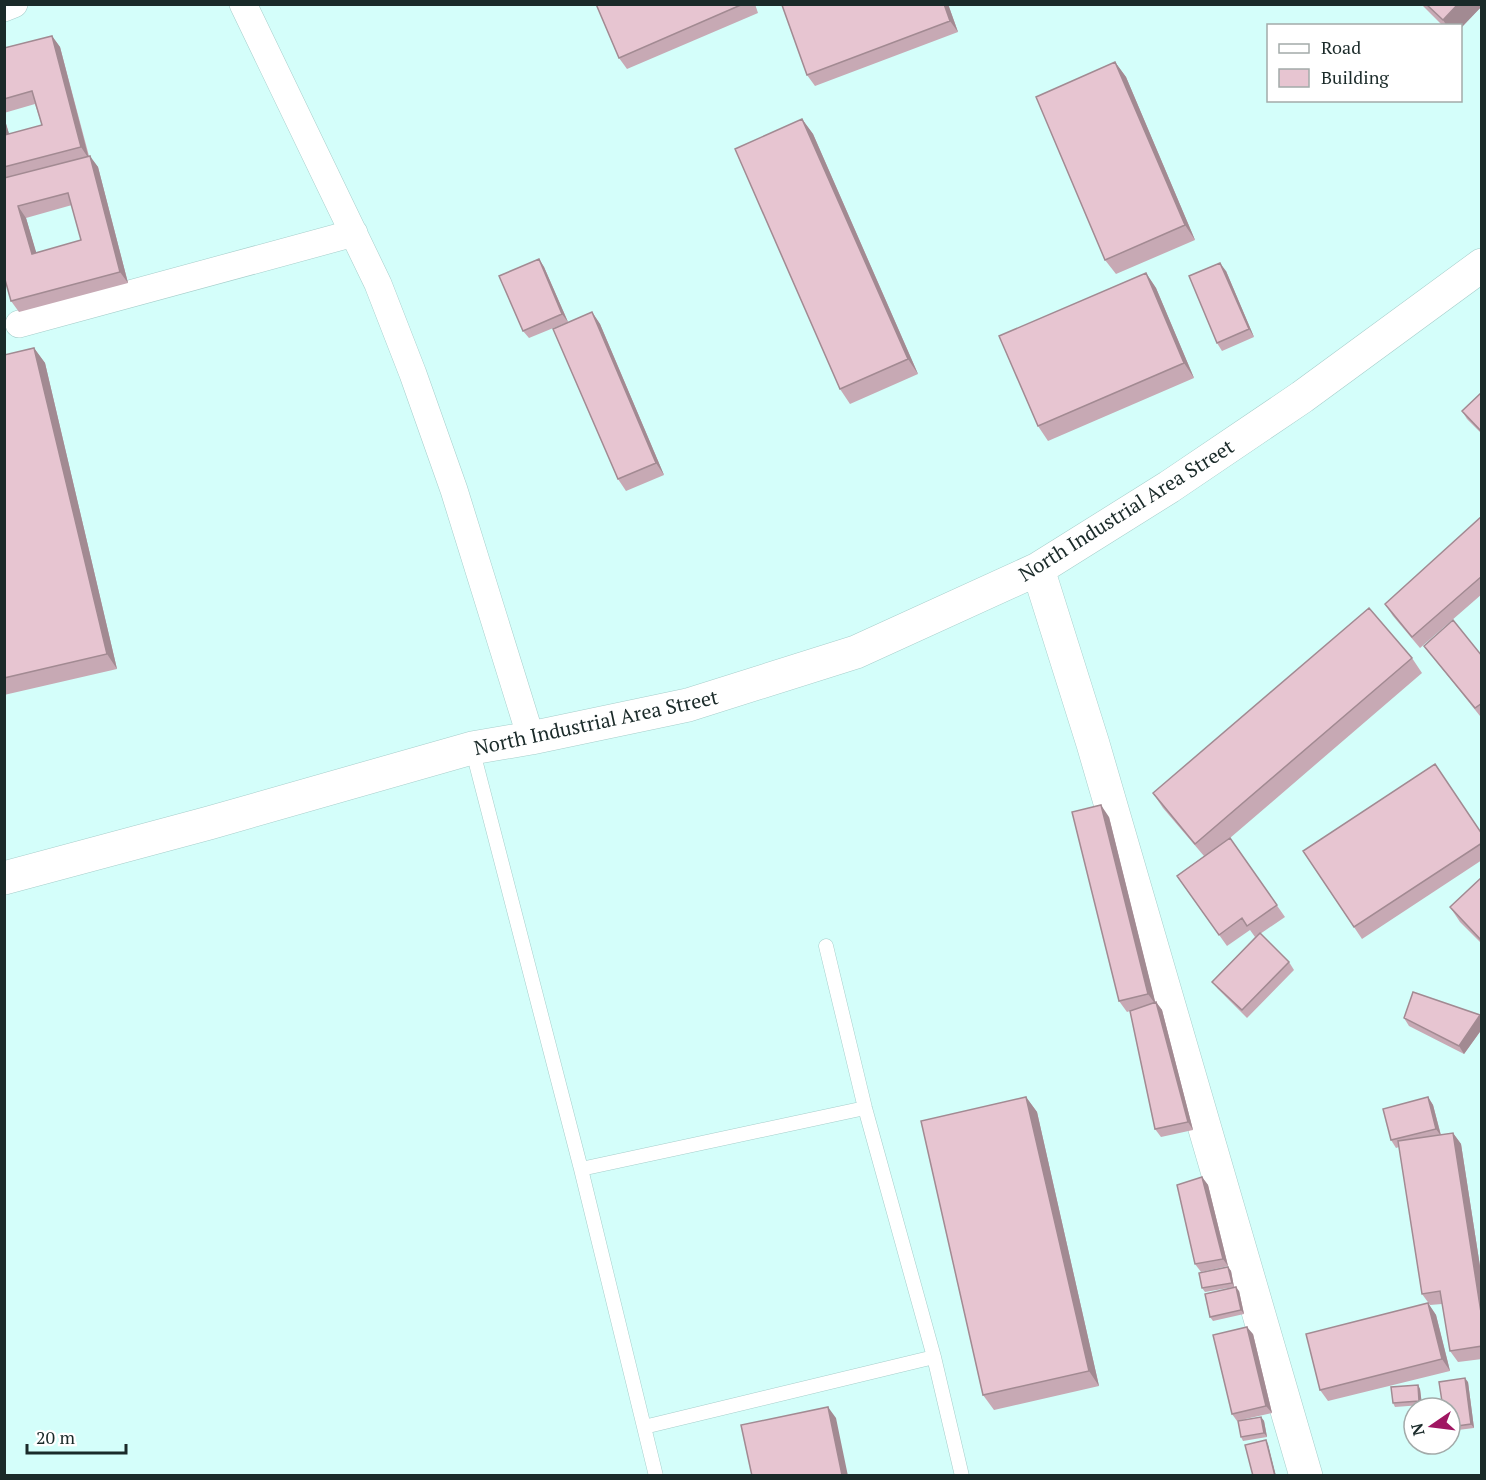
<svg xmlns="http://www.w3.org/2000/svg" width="1486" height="1480" font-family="'PT Serif',serif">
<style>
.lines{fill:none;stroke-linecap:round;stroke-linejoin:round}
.lane-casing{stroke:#a6cecb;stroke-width:15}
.street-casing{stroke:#a6cecb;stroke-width:28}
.secondary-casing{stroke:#a6cecb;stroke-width:34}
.lane{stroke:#fff;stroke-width:14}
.street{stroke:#fff;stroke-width:27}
.secondary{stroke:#fff;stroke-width:33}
.wall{fill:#c7a9b4;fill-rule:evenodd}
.shaded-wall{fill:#a28a92}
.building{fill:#e7c5d1;stroke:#a28a92;stroke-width:1.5;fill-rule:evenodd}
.labels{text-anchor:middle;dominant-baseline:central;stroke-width:4.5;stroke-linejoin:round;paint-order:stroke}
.street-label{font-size:20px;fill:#1a2a29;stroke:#fff}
</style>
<rect width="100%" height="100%" fill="#d4fefa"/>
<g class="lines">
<g class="lane-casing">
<path id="lane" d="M 472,748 L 581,1169 L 656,1476
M 826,946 L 865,1108 L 934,1357 L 962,1476
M 581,1169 L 865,1108
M 644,1427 L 934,1357"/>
</g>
<g class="street-casing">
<path id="street" d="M 243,4 L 378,284 L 413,374 L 454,490 L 531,738
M 4,8 L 14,4
M 19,324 L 354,233"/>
</g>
<g class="secondary-casing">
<path id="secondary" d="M 1038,569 L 1093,744 L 1306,1476
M 4,878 L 209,823 L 472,748 L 531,738 L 688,705 L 856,652 L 1038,569 L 1169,487 L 1302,397 L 1482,265"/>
</g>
<use href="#lane" class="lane"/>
<use href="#street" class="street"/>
<use href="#secondary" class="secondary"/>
</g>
<path class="wall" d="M 596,4 L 755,4 L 758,13 L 627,69 L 619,58 Z
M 948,4 L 958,32 L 815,86 L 807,75 Z
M 1421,4 L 1482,4 L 1482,6 L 1461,28 L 1461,26 L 1443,26 Z
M 52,36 L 60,47 L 89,156 L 98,167 L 128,283 L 19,312 L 11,301 L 4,276 L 4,117 L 9,134 L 42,125 L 35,104 L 4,113 L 4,48 ZM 72,205 L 81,240 L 36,253 L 26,218 Z
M 1115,62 L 1126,77 L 1195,240 L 1116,274 L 1105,260 Z
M 802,119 L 813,134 L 918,374 L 850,404 L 840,389 Z
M 539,259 L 544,267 L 568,322 L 529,338 L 523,331 Z
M 1226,271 L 1254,337 L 1222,351 L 1217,343 Z
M 1146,273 L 1156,288 L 1194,378 L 1048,441 L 1038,426 Z
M 592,312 L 600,324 L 664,475 L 626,491 L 618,479 Z
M 34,348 L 45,363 L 117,669 L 4,695 L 4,355 Z
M 1482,392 L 1482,434 L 1467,419 L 1462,411 Z
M 1482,516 L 1482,594 L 1420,648 L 1393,616 L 1385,604 Z
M 1424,646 L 1482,656 L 1482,715 L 1480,716 Z
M 1412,658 L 1422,673 L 1230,838 L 1285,917 L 1260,934 L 1289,962 L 1294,970 L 1247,1018 L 1218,989 L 1212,982 L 1255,937 L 1250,930 L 1227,946 L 1177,876 L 1204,856 L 1163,808 L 1153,793 Z
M 1109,817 L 1155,1002 L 1156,1002 L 1162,1010 L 1193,1130 L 1161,1137 L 1155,1129 L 1130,1011 L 1127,1012 L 1119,1001 Z
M 1482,833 L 1482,860 L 1362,939 L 1303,851 Z
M 1482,877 L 1482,944 L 1460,922 L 1450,907 Z
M 1480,1015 L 1482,1017 L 1482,1029 L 1464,1054 L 1409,1026 L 1404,1018 Z
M 1026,1097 L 1037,1112 L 1099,1386 L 994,1410 L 983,1395 Z
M 1428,1097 L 1433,1105 L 1441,1135 L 1453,1133 L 1461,1144 L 1482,1279 L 1482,1359 L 1458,1362 L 1450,1351 L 1442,1304 L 1430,1305 L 1422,1294 L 1399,1147 L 1396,1148 L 1391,1140 Z
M 1202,1177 L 1208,1185 L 1228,1266 L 1201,1272 L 1195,1264 Z
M 1228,1267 L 1231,1271 L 1234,1287 L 1205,1292 L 1202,1288 Z
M 1239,1291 L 1244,1314 L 1213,1321 L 1210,1317 Z
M 1428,1303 L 1436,1315 L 1450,1371 L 1328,1401 L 1320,1390 Z
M 1253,1334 L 1272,1413 L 1241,1420 L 1261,1417 L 1264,1421 L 1267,1437 L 1243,1441 L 1241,1437 L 1238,1421 L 1237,1421 L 1232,1414 Z
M 1468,1382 L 1474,1428 L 1450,1431 L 1450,1408 Z
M 1418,1385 L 1420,1389 L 1422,1405 L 1395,1407 L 1393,1403 Z"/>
<path class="shaded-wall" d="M 944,4 L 948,4 L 958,32 L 950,21 Z
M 1458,4 L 1482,4 L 1482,6 L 1461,28 L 1461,26 L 1447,26 L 1443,20 Z
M 52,36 L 60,47 L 89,159 L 81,147 Z
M 1115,62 L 1126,77 L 1195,240 L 1185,225 Z
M 4,117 L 13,147 L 4,134 Z
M 802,119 L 813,134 L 918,374 L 908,359 Z
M 90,156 L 98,167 L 128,283 L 120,272 Z
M 18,206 L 26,218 L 40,265 L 32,254 Z
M 539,259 L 544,267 L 568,322 L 562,314 Z
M 1220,263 L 1226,271 L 1254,337 L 1249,329 Z
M 1146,273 L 1156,288 L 1194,378 L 1184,363 Z
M 592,312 L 600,324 L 664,475 L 656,463 Z
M 34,348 L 45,363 L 117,669 L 107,654 Z
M 1101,805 L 1109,817 L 1156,1005 L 1148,994 Z
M 1156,1002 L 1162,1010 L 1193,1130 L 1188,1122 Z
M 1480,1015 L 1482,1017 L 1482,1029 L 1464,1054 L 1459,1046 Z
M 1026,1097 L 1037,1112 L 1099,1386 L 1089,1371 Z
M 1428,1097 L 1433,1105 L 1441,1136 L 1436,1129 Z
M 1453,1133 L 1461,1144 L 1482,1279 L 1482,1319 Z
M 1202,1177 L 1208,1185 L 1228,1266 L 1223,1259 Z
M 1228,1267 L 1231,1271 L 1234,1287 L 1232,1283 Z
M 1236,1287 L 1239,1291 L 1244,1314 L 1241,1310 Z
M 1428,1303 L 1436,1315 L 1450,1371 L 1442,1359 Z
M 1247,1327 L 1253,1334 L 1272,1413 L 1266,1406 Z
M 1465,1378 L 1468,1382 L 1474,1428 L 1471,1424 Z
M 1418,1385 L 1420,1389 L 1422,1405 L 1419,1401 Z
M 828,1407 L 836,1418 L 848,1476 L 842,1475 Z
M 1261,1417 L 1264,1421 L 1267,1437 L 1264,1433 Z
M 1266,1440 L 1268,1444 L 1276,1476 L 1275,1476 Z"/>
<path class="building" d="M 596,4 L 743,4 L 619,58 Z
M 784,4 L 944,4 L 950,21 L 807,75 L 782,5 Z
M 1426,4 L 1458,4 L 1443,20 Z
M 52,36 L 81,147 L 4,167 L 4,134 L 5,135 L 42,125 L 32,91 L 4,99 L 4,48 Z
M 1115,62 L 1185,225 L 1105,260 L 1036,97 Z
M 802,119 L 908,359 L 840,389 L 735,149 Z
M 90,156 L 120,272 L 11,301 L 4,276 L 4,178 ZM 68,193 L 81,240 L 32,254 L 18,206 Z
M 539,259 L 562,314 L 523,331 L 499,276 Z
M 1220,263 L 1249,329 L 1217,343 L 1189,276 Z
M 1146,273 L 1184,363 L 1038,426 L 999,336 Z
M 592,312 L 656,463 L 618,479 L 553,329 Z
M 34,348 L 107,654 L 4,678 L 4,355 Z
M 1482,392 L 1482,432 L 1462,411 Z
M 1482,516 L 1482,576 L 1412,637 L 1385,604 Z
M 1369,608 L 1412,658 L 1195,844 L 1153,793 Z
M 1453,620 L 1482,656 L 1482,703 L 1475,708 L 1424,646 Z
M 1435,764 L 1482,834 L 1482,843 L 1354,927 L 1303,851 Z
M 1101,805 L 1148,994 L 1119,1001 L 1072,812 Z
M 1230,838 L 1277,905 L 1247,926 L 1242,918 L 1219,935 L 1177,876 Z
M 1482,877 L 1482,941 L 1450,907 Z
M 1260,933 L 1289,962 L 1242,1010 L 1212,982 Z
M 1413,992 L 1480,1015 L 1459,1046 L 1404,1018 Z
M 1156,1002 L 1188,1122 L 1155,1129 L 1130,1011 Z
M 1026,1097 L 1089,1371 L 983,1395 L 921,1121 Z
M 1428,1097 L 1436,1129 L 1391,1140 L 1383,1109 Z
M 1453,1133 L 1482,1319 L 1482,1346 L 1450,1351 L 1440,1291 L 1422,1294 L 1398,1141 Z
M 1202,1177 L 1223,1259 L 1195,1264 L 1177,1185 Z
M 1228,1267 L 1232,1283 L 1202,1288 L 1199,1273 Z
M 1236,1287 L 1241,1310 L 1210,1317 L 1205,1294 Z
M 1428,1303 L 1442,1359 L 1320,1390 L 1306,1334 Z
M 1247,1327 L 1266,1406 L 1232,1414 L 1213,1335 Z
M 1465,1378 L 1471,1424 L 1450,1427 L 1450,1408 L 1443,1408 L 1439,1382 Z
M 1418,1385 L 1419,1401 L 1393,1403 L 1391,1387 Z
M 828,1407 L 842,1475 L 752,1476 L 741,1425 Z
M 1261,1417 L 1264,1433 L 1241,1437 L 1238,1421 Z
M 1266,1440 L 1275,1476 L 1253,1476 L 1245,1445 Z"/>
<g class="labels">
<g class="street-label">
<text transform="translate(1126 510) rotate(-32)">North Industrial Area Street</text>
<text transform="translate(596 722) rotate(-12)">North Industrial Area Street</text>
</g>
</g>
<rect width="1486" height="1480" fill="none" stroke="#1a2a29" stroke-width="12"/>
<rect x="1267" y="24" width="195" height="78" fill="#ffffff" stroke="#a3aaa9" stroke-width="1.5"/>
<rect x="1279" y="44" width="30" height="9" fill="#ffffff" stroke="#a3aaa9" stroke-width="1.5"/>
<text x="1321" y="54" font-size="18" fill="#1a2a29">Road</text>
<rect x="1279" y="69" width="30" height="18" fill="#e7c5d1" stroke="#a3aaa9" stroke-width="1.5"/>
<text x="1321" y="84" font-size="18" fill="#1a2a29">Building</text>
<g transform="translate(1432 1426) rotate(256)"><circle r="28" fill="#ffffff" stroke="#a3aaa9" stroke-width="1.5"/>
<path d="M0-4.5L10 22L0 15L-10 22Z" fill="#a01662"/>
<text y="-9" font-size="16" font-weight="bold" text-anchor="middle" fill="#1a2a29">N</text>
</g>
<path d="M27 1444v9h99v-9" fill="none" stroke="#1a2a29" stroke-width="3"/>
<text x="36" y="1444" font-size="18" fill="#1a2a29" stroke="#ffffff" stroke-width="4.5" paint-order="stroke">20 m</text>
</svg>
